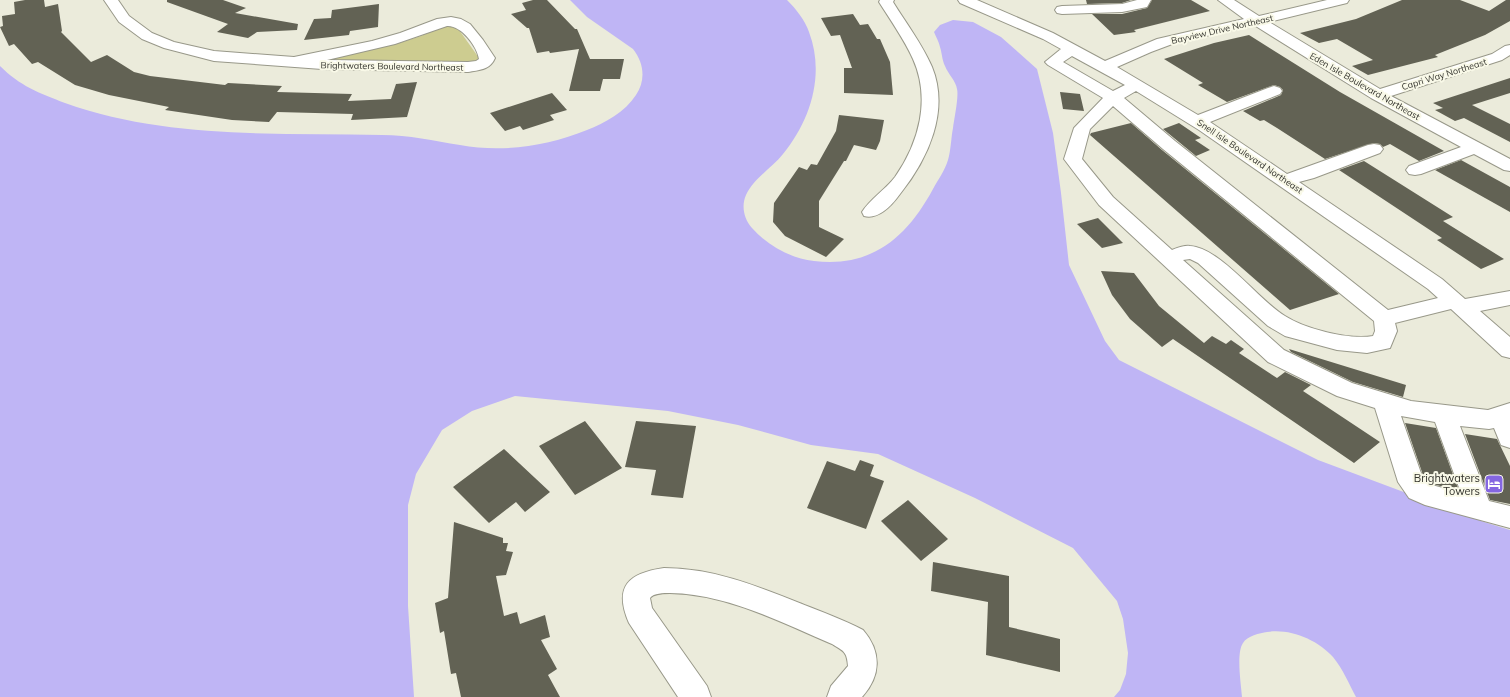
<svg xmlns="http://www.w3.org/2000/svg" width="1510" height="697" font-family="Mulish,sans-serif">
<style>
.green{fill:#cdcc90}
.water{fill:#bfb5f5}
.building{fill:#626254}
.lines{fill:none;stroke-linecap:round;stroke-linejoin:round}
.minor-casing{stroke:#989889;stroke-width:2}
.minor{fill:#fff;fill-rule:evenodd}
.labels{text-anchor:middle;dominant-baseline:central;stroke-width:4;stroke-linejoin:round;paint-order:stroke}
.far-street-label{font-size:9px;fill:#33332d;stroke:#f9f9e8}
.poi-label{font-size:11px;fill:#33332d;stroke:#f9f9e8;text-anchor:end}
</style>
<rect width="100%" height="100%" fill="#ebebdb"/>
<path class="green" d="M 446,25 L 457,27 L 479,58 L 476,61 L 466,62 L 324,60 L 396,44 L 421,36 Z"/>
<path class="water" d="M 570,0 L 787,0 C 796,9 805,20 809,32 C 825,74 811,120 783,154 C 772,168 754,178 746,195 C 741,206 744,219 752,228 C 768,246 790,258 814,261 C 872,268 907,237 933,189 C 938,180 945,170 948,160 C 951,150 951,138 953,128 C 954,120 959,96 957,89 C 956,81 948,74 945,66 C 942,60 942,53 940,47 C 939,42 936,37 934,32 L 940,25 L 953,20 L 973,22 L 1001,37 L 1037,69 L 1053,133 L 1061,193 L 1069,265 L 1105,341 L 1119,360 L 1318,460 L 1484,522 L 1510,530 L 1510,697 L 1356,697 C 1349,684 1343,669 1333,657 C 1318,640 1290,628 1267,632 C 1260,633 1247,636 1243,643 C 1236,653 1241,684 1242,697 L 1114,697 L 1120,690 L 1126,674 L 1128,653 L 1123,619 L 1117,601 L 1073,548 L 975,498 L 878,454 L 811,445 L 738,425 L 668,411 L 515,396 L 472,411 L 442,430 L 416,474 L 408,505 L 408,606 L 414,697 L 0,697 L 0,66 C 20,86 39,93 65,103 C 166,139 276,133 382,135 C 409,135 434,141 460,145 C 502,153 548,146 587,130 C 605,123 625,112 636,95 C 646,80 644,63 633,49 L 587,17 Z"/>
<path class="building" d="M 25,0 L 44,0 L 45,7 L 58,4 L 62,31 L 61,32 L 91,62 L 107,55 L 134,72 L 150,76 L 225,85 L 228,83 L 282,86 L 277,92 L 352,94 L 348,101 L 391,99 L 396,84 L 417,82 L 407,117 L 351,120 L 353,114 L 277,112 L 269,122 L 232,120 L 165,110 L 169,107 L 109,95 L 75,85 L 38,62 L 32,64 L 14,44 L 9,46 L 0,27 L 3,26 L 2,16 L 15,14 L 14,2 Z
M 167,0 L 223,0 L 246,8 L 235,13 L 298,24 L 297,30 L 257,32 L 248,38 L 217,32 L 228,24 L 167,2 Z
M 533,0 L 547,0 L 575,29 L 577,29 L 590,59 L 624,59 L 620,79 L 603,79 L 600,91 L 569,91 L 579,49 L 550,53 L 549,51 L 537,53 L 529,28 L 527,28 L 511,14 L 526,10 L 522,3 Z
M 1086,0 L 1131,0 L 1122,3 L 1087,4 Z
M 1152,0 L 1191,0 L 1210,11 L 1134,30 L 1136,32 L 1114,35 L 1092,14 L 1122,14 L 1147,8 Z
M 1402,0 L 1460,0 L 1489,11 L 1506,0 L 1510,0 L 1510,21 L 1485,35 L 1435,55 L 1438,57 L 1368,75 L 1352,66 L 1373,60 L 1337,39 L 1319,43 L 1300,33 L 1356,19 Z
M 379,4 L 378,27 L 350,31 L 349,35 L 304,40 L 314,19 L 331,18 L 332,10 Z
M 853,14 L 860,25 L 868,24 L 877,39 L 880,39 L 890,62 L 893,95 L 844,93 L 844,68 L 852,68 L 840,35 L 831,36 L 821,18 Z
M 1249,35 L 1340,92 L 1444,151 L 1419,161 L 1390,144 L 1383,147 L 1380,144 L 1374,143 L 1325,159 L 1277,128 L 1264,120 L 1260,121 L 1243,111 L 1281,95 L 1283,90 L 1280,87 L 1274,85 L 1227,102 L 1198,85 L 1203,83 L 1164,59 L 1214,43 Z
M 1510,78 L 1510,93 L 1472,105 L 1510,124 L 1510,142 L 1464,118 L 1455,121 L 1435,110 L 1443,108 L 1433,103 Z
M 1060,92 L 1080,94 L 1084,111 L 1063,109 Z
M 552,93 L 567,110 L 550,115 L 554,120 L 523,130 L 520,126 L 505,131 L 490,113 Z
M 839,115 L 884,120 L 880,141 L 876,150 L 854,145 L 846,161 L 844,161 L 819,201 L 819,227 L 844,239 L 826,257 L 785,236 L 773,222 L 774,203 L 799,167 L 807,170 L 811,164 L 817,165 L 836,131 Z
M 1131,123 L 1162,150 L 1339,294 L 1290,310 L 1090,135 L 1091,133 Z
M 1179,123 L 1201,138 L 1195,140 L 1210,150 L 1196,156 L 1163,129 Z
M 1461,160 L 1510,187 L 1510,212 L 1435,170 Z
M 1364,161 L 1453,217 L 1443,221 L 1504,259 L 1481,269 L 1437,240 L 1442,238 L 1339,170 Z
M 1098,218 L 1123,243 L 1102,248 L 1077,224 Z
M 1101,271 L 1134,273 L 1159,306 L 1204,343 L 1212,336 L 1226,344 L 1231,340 L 1244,349 L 1239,353 L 1277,378 L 1285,372 L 1311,385 L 1303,391 L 1380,442 L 1354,463 L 1173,339 L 1162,347 L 1130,319 L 1112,295 Z
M 1289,349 L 1406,385 L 1403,397 L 1353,382 L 1291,352 Z
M 585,421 L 622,468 L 575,495 L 539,446 Z
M 636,421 L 696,426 L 683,498 L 651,495 L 656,470 L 625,467 Z
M 1405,423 L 1436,428 L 1459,491 L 1433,484 L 1423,475 Z
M 1465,434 L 1497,439 L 1510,466 L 1510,504 L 1490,500 Z
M 504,449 L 550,492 L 525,512 L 516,502 L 489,523 L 453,487 Z
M 860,460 L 874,465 L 870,476 L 884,481 L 866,529 L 807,508 L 827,461 L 855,471 Z
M 908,500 L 948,539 L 921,561 L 881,521 Z
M 454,522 L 503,538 L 503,543 L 508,543 L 506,551 L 513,552 L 506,575 L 496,576 L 504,616 L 517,612 L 520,624 L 545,615 L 550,637 L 541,640 L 557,669 L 548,675 L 560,697 L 461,697 L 456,673 L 451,674 L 444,631 L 440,633 L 435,603 L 448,598 Z
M 933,562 L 1009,576 L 1009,627 L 1060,639 L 1060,672 L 986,655 L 988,602 L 931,591 Z"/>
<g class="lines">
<g class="minor-casing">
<path id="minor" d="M 104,0 L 118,0 L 129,16 L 152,33 L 174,42 L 214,51 L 294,57 L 372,41 L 400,33 L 437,19 L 451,17 L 461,19 L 470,24 L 483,40 L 495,58 C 490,70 479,70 468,72 L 322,69 L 214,61 L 164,48 L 142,39 L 119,22 ZM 447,26 C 461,25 477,46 479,59 L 476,61 L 468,62 L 327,60 L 395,44 Z
M 880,0 L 894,0 L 893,2 C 906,23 922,44 932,67 C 950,111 928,159 900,194 C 892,205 879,220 864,216 L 862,212 C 870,199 885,190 895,177 C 919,143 931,99 913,59 C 904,39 891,21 879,2 Z
M 958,0 L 977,0 L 1053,33 L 1105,61 L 1157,39 L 1244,19 L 1218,0 L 1234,0 L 1259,16 L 1327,0 L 1349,0 L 1347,3 L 1269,22 L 1380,89 L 1492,54 L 1505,46 L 1510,45 L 1510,55 L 1502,60 L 1391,96 L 1510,159 L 1510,171 L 1504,170 L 1474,154 L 1421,174 L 1415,175 L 1409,174 L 1406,170 L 1409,166 L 1461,147 L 1371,98 L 1254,25 L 1175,43 L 1151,52 L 1117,67 L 1198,115 L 1268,88 L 1274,86 L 1280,88 L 1282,91 L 1280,94 L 1210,122 L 1287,174 L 1368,145 L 1374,144 L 1380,145 L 1383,149 L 1380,153 L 1314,178 L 1299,182 L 1442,279 L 1465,299 L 1510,291 L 1510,305 L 1480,311 L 1510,337 L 1510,358 L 1502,356 L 1451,309 L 1395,323 L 1397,331 L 1390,348 L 1367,353 L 1337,350 L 1285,336 L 1268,326 L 1198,263 L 1190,259 L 1183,260 L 1284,350 L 1352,383 L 1411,401 L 1488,410 L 1510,403 L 1510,448 L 1501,445 L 1494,428 L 1489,429 L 1460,426 L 1489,501 L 1510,506 L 1510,528 L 1425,505 L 1409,498 L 1398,482 L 1375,408 L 1337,396 L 1268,362 L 1099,205 L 1064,159 L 1074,128 L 1103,98 L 1048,65 L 1045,62 L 1061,49 L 1043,39 L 960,3 ZM 1072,56 L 1125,85 L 1113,91 L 1063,62 ZM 1136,91 L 1199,130 L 1428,289 L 1438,298 L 1388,310 L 1175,141 L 1124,98 ZM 1113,106 L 1163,149 L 1374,321 L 1375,331 L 1373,336 C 1349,340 1305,329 1285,316 C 1258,300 1221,248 1190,246 C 1184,245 1177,248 1172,250 L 1113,197 L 1082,159 L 1090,129 ZM 1401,416 L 1435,422 L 1461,493 L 1432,485 L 1422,476 Z
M 1137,0 L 1151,0 L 1147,7 L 1122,12 L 1062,14 L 1057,13 L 1055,10 L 1057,7 L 1062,6 L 1122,4 Z
M 664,568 C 713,568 757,586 802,604 C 822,612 844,620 863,630 C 882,652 881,676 862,697 L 827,697 L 831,686 L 848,666 C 847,652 844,651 832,644 C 780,622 727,594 670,593 C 663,593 654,593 650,598 L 652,608 L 707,686 L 711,697 L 678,697 L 629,623 C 613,586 629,573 664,568 Z"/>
</g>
<use href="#minor" class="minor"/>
</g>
<defs>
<g id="hotel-square" transform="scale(1)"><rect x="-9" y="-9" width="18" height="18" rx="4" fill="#8466e1" stroke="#f9f9e8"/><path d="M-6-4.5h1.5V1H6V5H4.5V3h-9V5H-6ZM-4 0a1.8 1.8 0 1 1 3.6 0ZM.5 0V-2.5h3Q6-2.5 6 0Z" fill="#fff"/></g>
</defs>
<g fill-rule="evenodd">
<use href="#hotel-square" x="1494" y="484"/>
</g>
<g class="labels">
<g class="far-street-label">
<text transform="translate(1222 29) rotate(-13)">Bayview Drive Northeast</text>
<text transform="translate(392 66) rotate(1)">Brightwaters Boulevard Northeast</text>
<text transform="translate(1444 74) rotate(-17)">Capri Way Northeast</text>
<text transform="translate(1365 86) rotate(30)">Eden Isle Boulevard Northeast</text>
<text transform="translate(1250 156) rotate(34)">Snell Isle Boulevard Northeast</text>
</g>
<g class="poi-label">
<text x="1480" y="478">Brightwaters<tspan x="1480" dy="13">Towers</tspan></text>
</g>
</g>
</svg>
